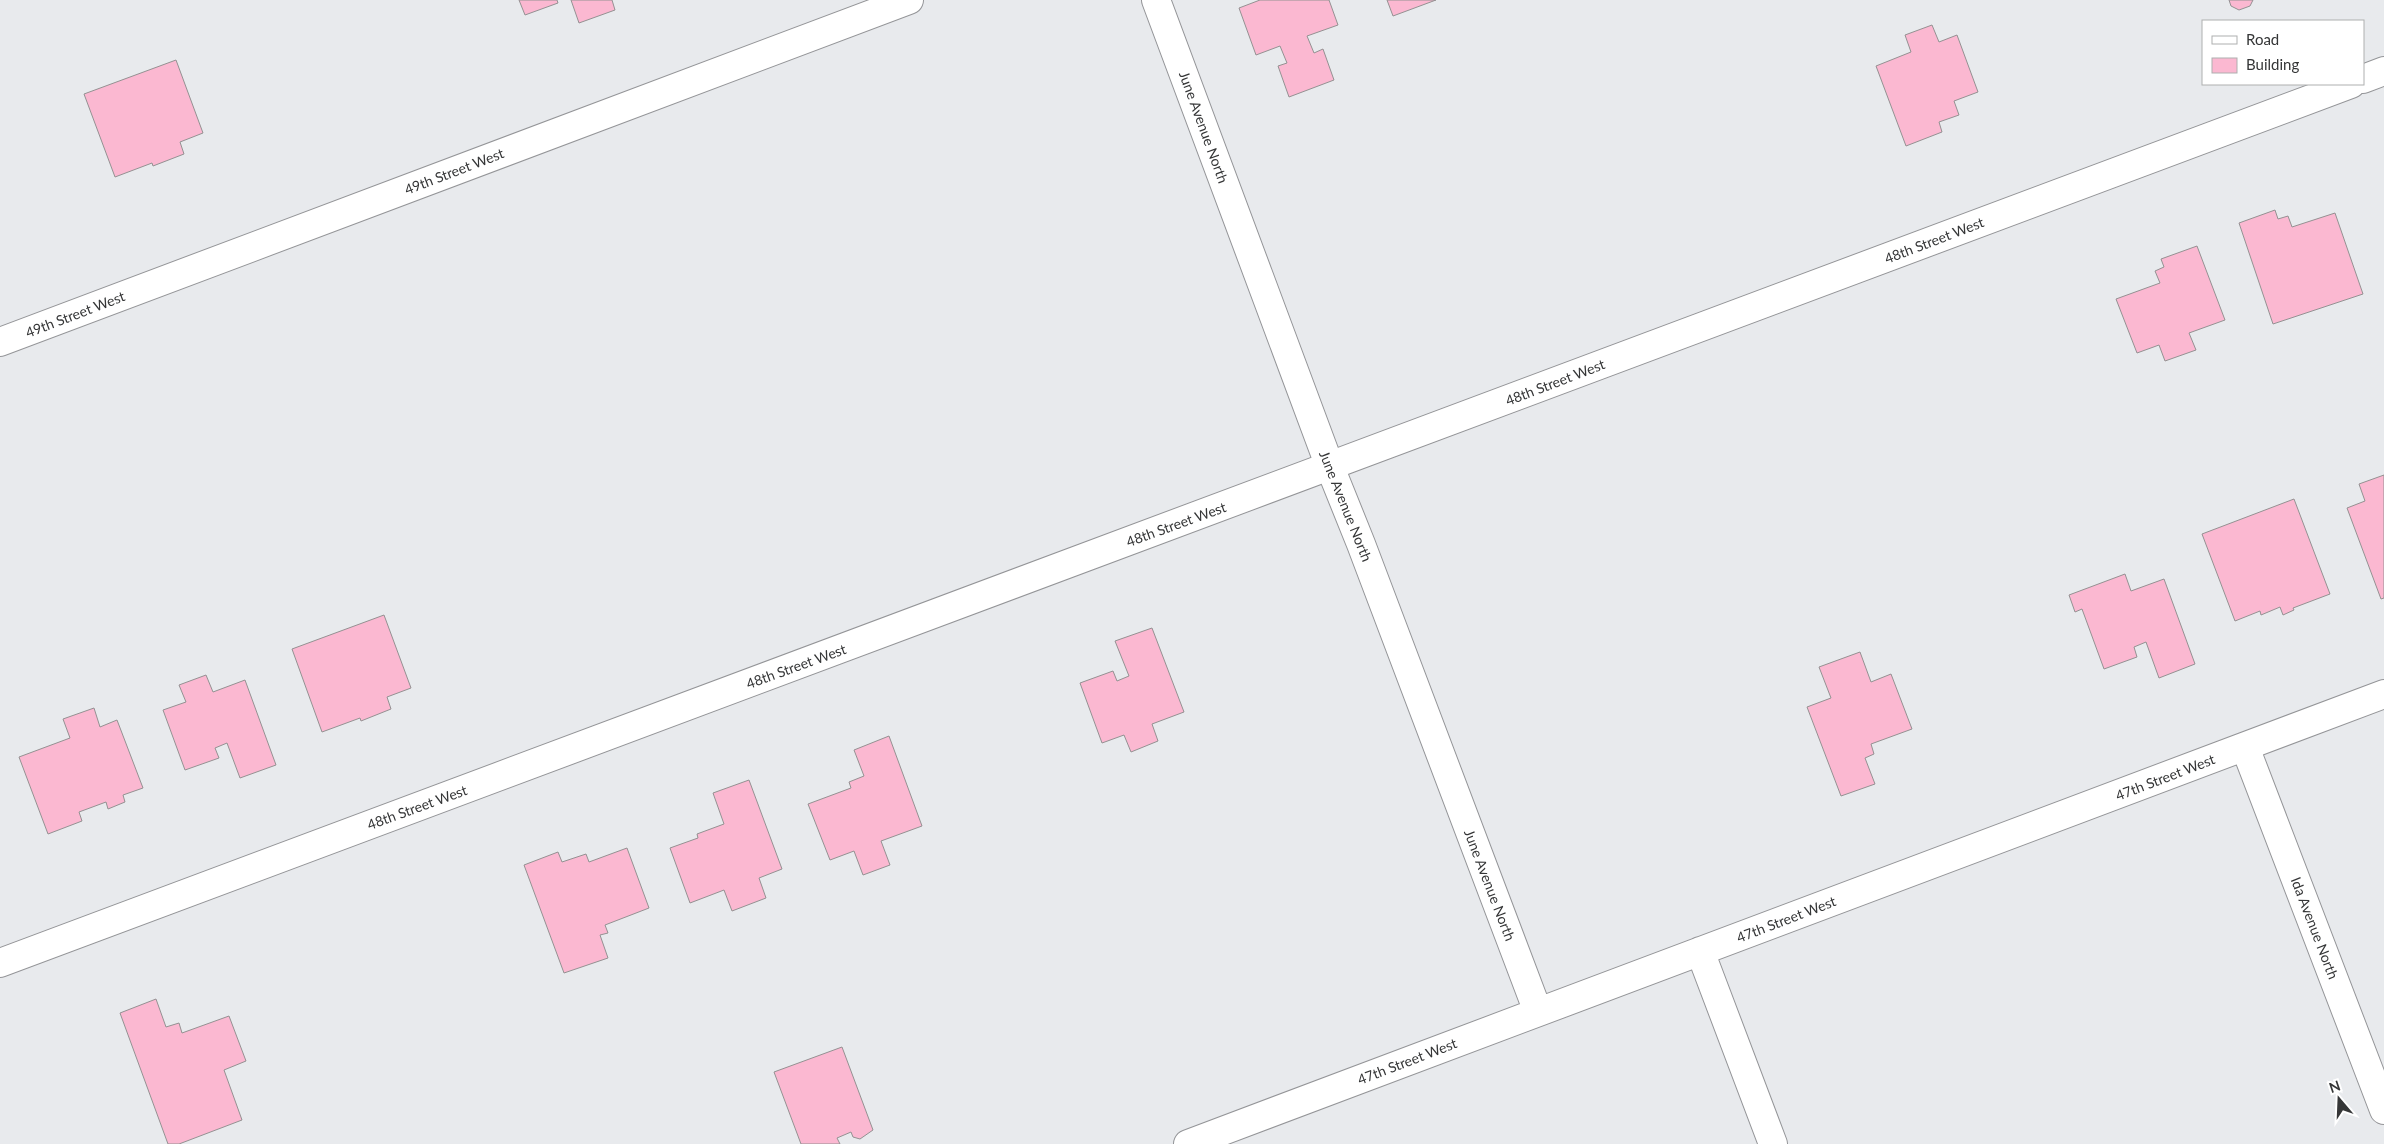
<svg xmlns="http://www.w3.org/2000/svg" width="2384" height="1144" font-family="Lato,sans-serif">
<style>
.building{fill:#fbb8d1;stroke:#949192}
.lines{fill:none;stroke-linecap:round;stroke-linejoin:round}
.street-casing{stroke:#949598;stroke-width:30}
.street{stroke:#fff;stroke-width:28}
.labels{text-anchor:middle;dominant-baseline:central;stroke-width:4;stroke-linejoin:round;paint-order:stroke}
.street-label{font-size:14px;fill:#353637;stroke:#fff}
</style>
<rect width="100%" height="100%" fill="#e8eaed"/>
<path class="building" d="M 519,0 L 557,0 L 558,3 L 525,15 Z
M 571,0 L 612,0 L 615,10 L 579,23 Z
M 1260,0 L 1329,0 L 1338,25 L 1307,36 L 1314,53 L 1323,49 L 1334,80 L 1289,97 L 1278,66 L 1287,63 L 1280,46 L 1256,55 L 1239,8 Z
M 1387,0 L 1436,0 L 1393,16 Z
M 2229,0 L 2253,0 L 2250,6 L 2239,10 L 2231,6 Z
M 1932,25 L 1939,42 L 1957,35 L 1978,92 L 1954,101 L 1959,115 L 1939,122 L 1942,132 L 1906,146 L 1876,66 L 1911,52 L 1905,35 Z
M 176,60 L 203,133 L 180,142 L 184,154 L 153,166 L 152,163 L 115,177 L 84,94 Z
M 2275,210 L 2278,219 L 2288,216 L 2292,227 L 2335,213 L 2363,294 L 2273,324 L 2239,223 Z
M 2197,246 L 2225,320 L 2189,333 L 2196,350 L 2165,361 L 2159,345 L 2137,353 L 2116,299 L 2160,283 L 2155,271 L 2164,267 L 2161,259 Z
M 2384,475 L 2384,598 L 2381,599 L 2347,508 L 2365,501 L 2359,484 Z
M 2294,499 L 2330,594 L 2293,608 L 2294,610 L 2283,615 L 2280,607 L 2261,615 L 2260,611 L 2235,621 L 2202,534 Z
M 2125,574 L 2131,591 L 2164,579 L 2195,664 L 2159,678 L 2146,642 L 2134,647 L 2137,657 L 2104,669 L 2082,609 L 2075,612 L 2069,595 Z
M 384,615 L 411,688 L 387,697 L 391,709 L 361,721 L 360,718 L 322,732 L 292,649 Z
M 1152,628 L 1184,712 L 1152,724 L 1158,741 L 1131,752 L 1124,735 L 1102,743 L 1080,683 L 1113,671 L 1117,681 L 1129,676 L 1115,641 Z
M 1860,652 L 1871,682 L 1891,674 L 1912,729 L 1871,744 L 1874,754 L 1865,758 L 1875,784 L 1841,796 L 1807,707 L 1831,698 L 1819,667 Z
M 206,675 L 213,692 L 245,680 L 276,765 L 240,778 L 227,743 L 215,748 L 219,758 L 185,770 L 163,710 L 186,702 L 179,685 Z
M 94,708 L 100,727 L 117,720 L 143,788 L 123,795 L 125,802 L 108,809 L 106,802 L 79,812 L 82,821 L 48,834 L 19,757 L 70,738 L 63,719 Z
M 889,736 L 922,826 L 881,841 L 890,865 L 863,875 L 854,851 L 830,860 L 808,804 L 851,788 L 849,782 L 864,776 L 854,750 Z
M 749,780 L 782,869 L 759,878 L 766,898 L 732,911 L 724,890 L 690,903 L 670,848 L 698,838 L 697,834 L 724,824 L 713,793 Z
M 627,848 L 649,908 L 605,925 L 608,933 L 600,935 L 608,958 L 564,973 L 524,865 L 558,852 L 562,862 L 586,854 L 589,862 Z
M 156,999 L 166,1027 L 179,1023 L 182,1033 L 229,1016 L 246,1061 L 224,1070 L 242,1120 L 179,1144 L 168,1144 L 120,1013 Z
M 842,1047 L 873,1130 L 860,1139 L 853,1137 L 851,1132 L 837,1138 L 840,1144 L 801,1144 L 774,1072 Z"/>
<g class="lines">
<g class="street-casing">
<path id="street" d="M 1156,0 L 1330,467 L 1361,544 L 1538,1012
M 2363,79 L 2384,71
M 0,342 L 909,0
M 2245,747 L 2384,1110
M 1700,951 L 1773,1144
M 0,963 L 2351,84
M 1188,1144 L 2384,694"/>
</g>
<use href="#street" class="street"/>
</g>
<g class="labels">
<g class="street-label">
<text transform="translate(1204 127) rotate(70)">June Avenue North</text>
<text transform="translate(454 171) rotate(-21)">49th Street West</text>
<text transform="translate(1934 240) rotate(-21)">48th Street West</text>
<text transform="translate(75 314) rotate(-21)">49th Street West</text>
<text transform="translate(1555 382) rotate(-21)">48th Street West</text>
<text transform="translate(1346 506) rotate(68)">June Avenue North</text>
<text transform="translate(1176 524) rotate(-20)">48th Street West</text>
<text transform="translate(796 666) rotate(-20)">48th Street West</text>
<text transform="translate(2165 777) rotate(-21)">47th Street West</text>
<text transform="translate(417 807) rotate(-20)">48th Street West</text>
<text transform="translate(1490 885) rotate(69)">June Avenue North</text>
<text transform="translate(1786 919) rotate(-21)">47th Street West</text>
<text transform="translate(2315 928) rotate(69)">Ida Avenue North</text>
<text transform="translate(1407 1061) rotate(-21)">47th Street West</text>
</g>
</g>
<rect x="2202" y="20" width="162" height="65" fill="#ffffff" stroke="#aeafaf"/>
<rect x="2212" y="36" width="25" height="8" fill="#ffffff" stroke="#aeafaf"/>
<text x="2246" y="45" font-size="15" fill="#353637">Road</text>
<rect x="2212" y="58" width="25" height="15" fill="#fbb8d1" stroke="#aeafaf"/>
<text x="2246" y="70" font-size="15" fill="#353637">Building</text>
<g transform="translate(2339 1099) rotate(341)" stroke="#ffffff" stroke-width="4" paint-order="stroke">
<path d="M0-4L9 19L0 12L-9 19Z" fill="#353637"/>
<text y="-8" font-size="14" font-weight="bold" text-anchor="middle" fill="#353637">N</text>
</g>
</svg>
